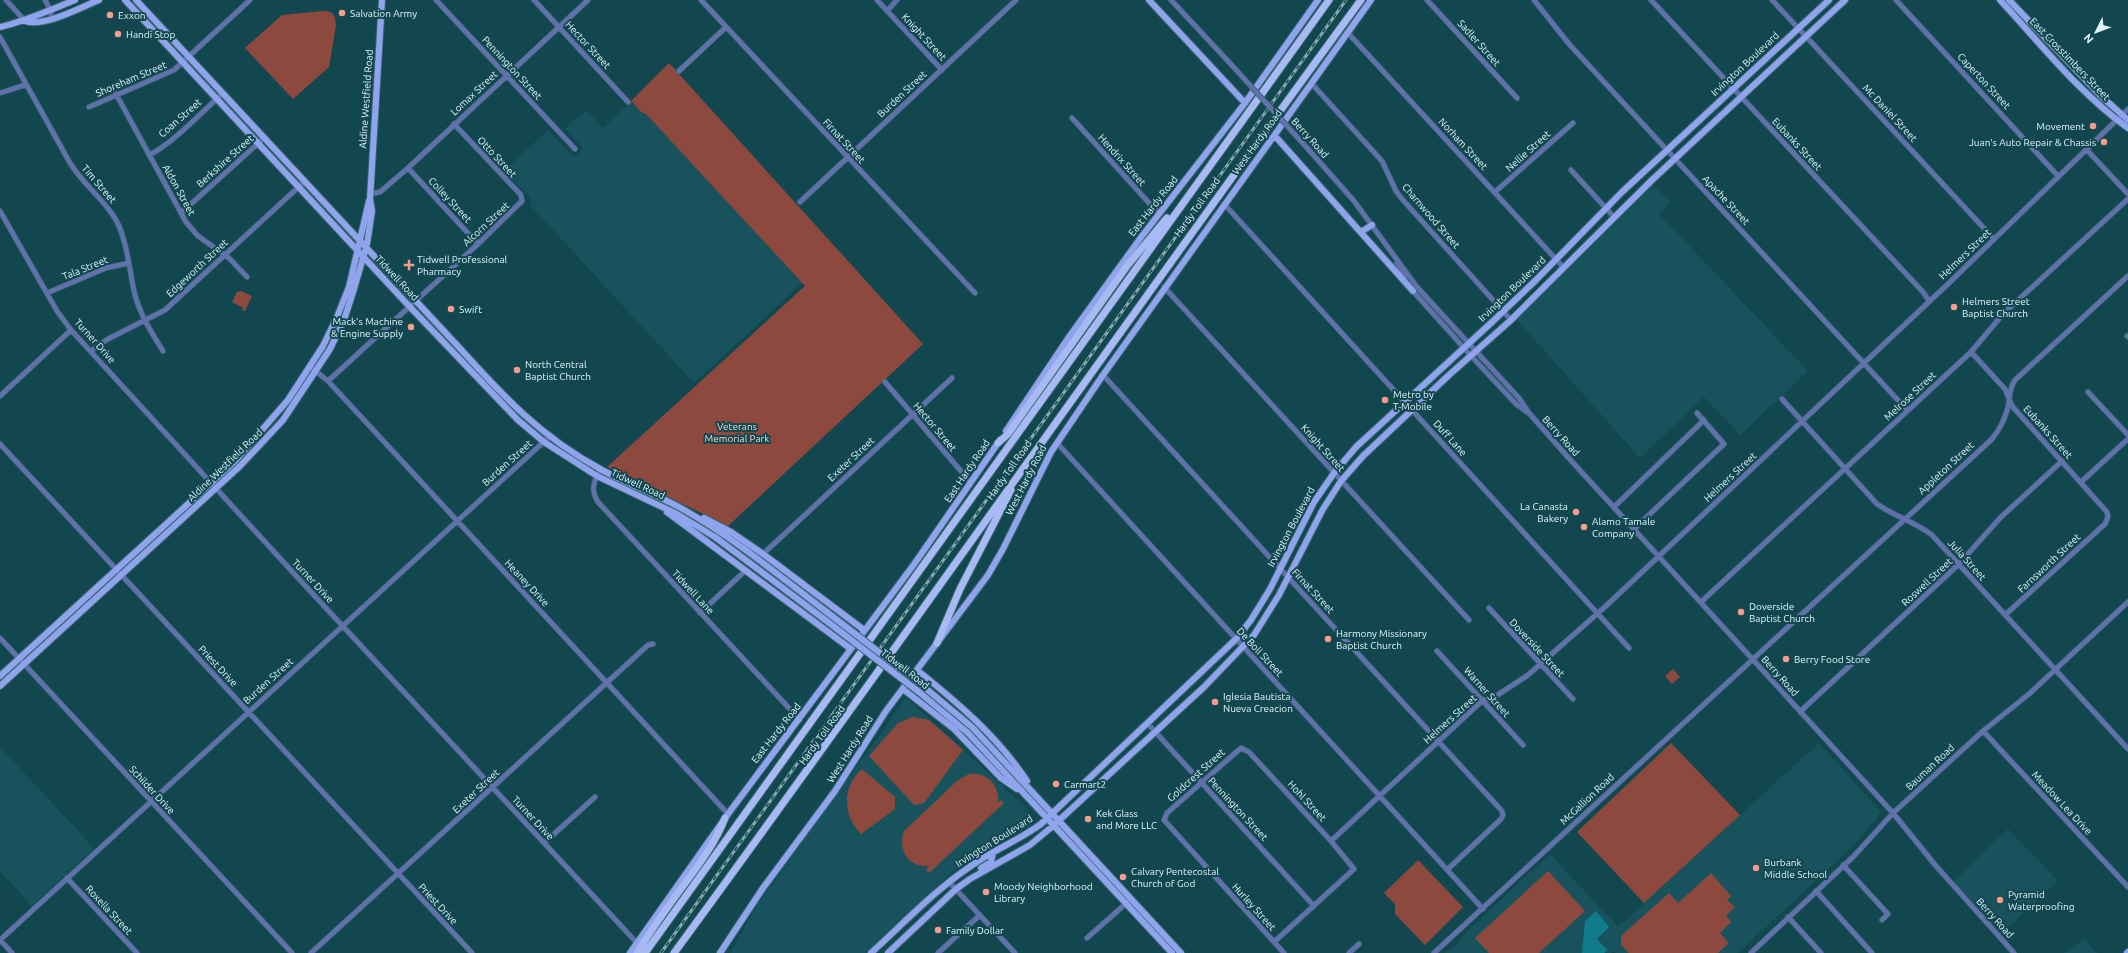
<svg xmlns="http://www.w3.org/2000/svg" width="2128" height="953" font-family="Ubuntu,sans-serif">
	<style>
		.built { fill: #18535d }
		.green { fill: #8d493e }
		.water { fill: #107c8b }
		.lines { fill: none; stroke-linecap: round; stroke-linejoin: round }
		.minor-casing { stroke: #38676f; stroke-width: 6 }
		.major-casing { stroke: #38676f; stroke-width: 8 }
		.highway-casing { stroke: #38676f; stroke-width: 9 }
		.minor { stroke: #6071ac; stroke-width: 4.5 }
		.major { stroke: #8fa4ec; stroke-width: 6 }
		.highway { stroke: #a8baf3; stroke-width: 7 }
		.rail-casing { stroke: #85aab0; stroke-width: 3 }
		.rail { stroke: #134750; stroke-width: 1.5; stroke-dasharray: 4.5; stroke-linecap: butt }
		.minor-bridge-casing { stroke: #38676f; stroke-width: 6; stroke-linecap: butt }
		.major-bridge-casing { stroke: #38676f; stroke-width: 8; stroke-linecap: butt }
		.minor-bridge { stroke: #6071ac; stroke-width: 4.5 }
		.major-bridge { stroke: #8fa4ec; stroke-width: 6 }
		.poi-dot { fill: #f59d8d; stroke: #134750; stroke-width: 1.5 }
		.labels { text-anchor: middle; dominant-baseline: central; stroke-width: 4; stroke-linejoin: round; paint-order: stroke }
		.poi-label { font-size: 10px; fill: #def7fc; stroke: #134750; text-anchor: start }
		.street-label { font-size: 10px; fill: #def7fc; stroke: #134750 }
		.park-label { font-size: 10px; fill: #f4d5cf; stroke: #134750 }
	</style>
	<rect width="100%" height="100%" fill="#134750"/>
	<path class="built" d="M631 102 642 113H645L802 283 694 383 532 207 530 198 504 171 548 130 574 157 583 148 565 129 586 110 603 128Z
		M1653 185 1671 202 1659 214 1808 371 1740 435 1704 397 1640 458 1517 320Z
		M906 698 958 744 1000 784H1003L1004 788 1028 810 1031 825 972 858 954 870 865 953H730L758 904Z
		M1819 743 1880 811V814L1853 846 1738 953H1616L1613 951 1611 953H1444L1448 950 1449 951 1463 938 1461 937 1463 935 1550 854 1618 927Z
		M0 747 94 848 32 906 0 871Z
		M2008 829 2058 881 2001 934 1954 881Z
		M2084 939 2097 953H2064Z"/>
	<path class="green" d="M323 11 331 12 335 17 336 26 329 67 293 99 245 48 282 15Z
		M669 63 923 344 728 526 607 467 805 286 645 113H642L631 101Z
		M241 291 252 296 245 311 242 310 243 308 232 302 237 292Z
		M1673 669 1680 677 1672 684 1665 676Z
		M913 717 929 720 963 750 924 803 914 805 869 756 898 723Z
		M1671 743 1740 815 1644 903 1577 832Z
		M862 769 895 797V809L861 834C842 815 842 787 862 769Z
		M969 774C987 772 1000 785 998 803L1001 800 1004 803 929 873 926 870 929 866C909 868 897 850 904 831L958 780Z
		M1418 860 1463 907 1425 945 1395 914V904L1384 893Z
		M1548 871 1585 911 1539 953H1489L1475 938Z
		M1711 873 1731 896 1727 900 1735 907 1726 916 1731 922 1720 933 1729 943 1718 953H1629L1621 945V936L1669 893 1678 903Z"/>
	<path class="water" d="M1596 911 1609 927 1597 939 1607 950 1604 953H1582L1585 921Z"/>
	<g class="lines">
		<g class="minor-casing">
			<path id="minor" d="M6 0 25 21
				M45 0 50 9 52 19
				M436 0 575 149
				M534 0 628 102
				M701 0 975 293
				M877 0 942 70
				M1171 0 1228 61
				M1427 0 1517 98
				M1534 0 1569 44 1907 410
				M1651 0 1923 292 1929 301
				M1772 0 1994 239
				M1896 0 2058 176
				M887 11 897 0
				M1348 33 1564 268
				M0 37 70 163C84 186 108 202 119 226 128 247 129 268 134 291 139 313 151 332 163 351
				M679 71 726 27
				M1312 84 1382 161 1396 191 1402 199 1511 320
				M0 93 25 85
				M116 94 186 222 198 236 229 258 247 277
				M89 107 174 70 250 0
				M1072 118 1159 214
				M2086 149 2128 194
				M1309 150 1354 201 1417 287 1519 398 1529 413 1566 455 1893 813 1936 866 2014 953
				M149 155C170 146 204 110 222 94
				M408 168 478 244
				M1571 170 1614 217
				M1495 192 1573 123
				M370 194 380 192 408 168 588 0
				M800 202 1016 0
				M1225 205 1629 648
				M0 211 57 311 71 330 299 579 637 943
				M181 213 263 139
				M1397 263 1405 279
				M1164 287 1469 620
				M1411 289 1473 358 1516 404 1527 412
				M47 293 106 268 129 263
				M2127 336 2128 337
				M91 351 108 339 165 310 304 182
				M1971 352 2005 389 2012 406 2107 512 2108 517 2105 524 2005 615
				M313 369 328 381 728 814
				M1103 375 1502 811 1503 815 1501 819 1447 870
				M328 381 478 244 522 201 521 195 454 124
				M885 382 971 483
				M2088 392 2128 435
				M0 396 71 330
				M1782 399 1877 504C1894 516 1915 522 1932 535L2128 749
				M1057 443 1483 909
				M0 444 472 953
				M600 470C594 481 590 490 598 502L800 720
				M2081 482 2128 439
				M1614 507 1704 420
				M1634 529 1724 444 1697 413
				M763 554 952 378
				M1701 602 1971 352 2003 314 2128 199
				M1489 608 1573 699
				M700 613 746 570
				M0 638 292 953
				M1437 651 1523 745
				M1801 713 1803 709 1959 564 2000 518 2062 461
				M1148 724 1314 906
				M1983 731 2128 887
				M1331 841 1483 700 1493 698 1528 675 1607 605 1950 282 2128 109
				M544 843 595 797
				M1843 865 1888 914 1882 920
				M67 878 137 953
				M949 882 1015 953
				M1816 891 1872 953
				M1788 917 1821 953
				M1087 938 1131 899
				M0 940 549 437
				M0 940 12 953
				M1274 942 1354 869 1331 841 1249 752 1241 748 1167 813 1164 820 1284 953
				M311 953 648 645 653 644
				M938 953 980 915
				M1349 953 1359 944
				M1434 953C1620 781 1806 610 1992 439 2000 429 2005 419 2008 407 2010 397 2009 389 2015 380L2128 276
				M1751 953 1854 856 1893 813 1983 731 2029 694 2128 602"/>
		</g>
		<g class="major-casing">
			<path id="major" d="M125 0 409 306 518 420 544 442 597 476 677 514 715 537 824 619
				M136 0 455 343C502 395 539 436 602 470 629 485 659 495 686 511 737 540 782 578 828 613
				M1149 0 1245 103
				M2000 0C2041 44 2079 93 2128 128
				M2009 0 2101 96 2128 120
				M25 21C46 27 79 8 99 0
				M0 27C26 21 50 10 75 0
				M1275 136 1413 291
				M1361 232 1372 225
				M1006 431 1069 337 1142 236 1245 103 1318 0
				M667 512 851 649
				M704 518 731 532 763 554 864 630
				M917 670C958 703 997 736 1027 781
				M0 676 235 461 288 400 323 346 337 317 349 287 369 201
				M0 686 240 466 283 420 330 349 344 320 354 289 367 244 372 211 370 199 382 0
				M923 686 973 728 1181 953
				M903 689 954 729 1001 778 1017 789
				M919 692 968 733 1172 953
				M981 868 991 862 993 853
				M630 953 728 814 915 563 1000 440
				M720 953 763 888 835 791 886 711 988 575 1003 549 1051 452 1103 375 1371 0
				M871 953C903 924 933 892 968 868 991 851 1018 841 1041 824L1236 639 1251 620 1270 589 1314 502 1334 473 1356 447 1491 323 1536 280 1622 192 1829 0
				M888 953 956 889 970 879 1030 845 1054 825 1204 687 1254 635 1279 595 1323 509 1341 481 1363 456 1449 375 1511 320 1651 181 1845 0
				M2127 953 2128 952"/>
		</g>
		<g class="highway-casing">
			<path id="highway" d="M998 443 1008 434 1127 266 1167 218
				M937 643 960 589 1011 490
				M637 953C649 934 662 915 675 897 693 872 714 847 725 818
				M645 953 1329 0
				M674 953C906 637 1129 316 1361 0"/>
		</g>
		<use href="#minor" class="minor"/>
		<use href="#major" class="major"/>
		<use href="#highway" class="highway"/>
		<g class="rail-casing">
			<path id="rail" d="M661 953 1346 0"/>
		</g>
		<use href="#rail" class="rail"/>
		<g class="minor-bridge-casing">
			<path id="minor-bridge" d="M1228 61 1309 150"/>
		</g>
		<g class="major-bridge-casing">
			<path id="major-bridge" d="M828 613 923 686
				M824 619 919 692"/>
		</g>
		<use href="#minor-bridge" class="minor-bridge"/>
		<use href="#major-bridge" class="major-bridge"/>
	</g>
	<g class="poi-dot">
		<circle cx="342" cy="13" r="4"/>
		<circle cx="110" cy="15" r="4"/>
		<circle cx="118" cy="34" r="4"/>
		<circle cx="2093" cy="126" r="4"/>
		<circle cx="2104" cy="142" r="4"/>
		<path d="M407 259h4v4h4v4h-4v4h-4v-4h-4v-4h4z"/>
		<circle cx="1954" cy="307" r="4"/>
		<circle cx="451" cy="309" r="4"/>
		<circle cx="411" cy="327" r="4"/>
		<circle cx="517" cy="370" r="4"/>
		<circle cx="1385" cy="400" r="4"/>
		<circle cx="1576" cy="512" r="4"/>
		<circle cx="1584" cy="527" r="4"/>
		<circle cx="1741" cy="612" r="4"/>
		<circle cx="1328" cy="639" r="4"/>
		<circle cx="1786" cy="659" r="4"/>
		<circle cx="1215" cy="702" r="4"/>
		<circle cx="1056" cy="784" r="4"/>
		<circle cx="1088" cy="819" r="4"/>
		<circle cx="1756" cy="868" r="4"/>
		<circle cx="1123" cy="877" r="4"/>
		<circle cx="986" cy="892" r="4"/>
		<circle cx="2000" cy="900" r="4"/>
		<circle cx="938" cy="930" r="4"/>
	</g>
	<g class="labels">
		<g class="poi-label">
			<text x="350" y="13">Salvation Army</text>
			<text x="118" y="15">Exxon</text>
			<text x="126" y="34">Handi Stop</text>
			<text x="2085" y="126" text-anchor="end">Movement</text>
			<text x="2096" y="142" text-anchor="end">Juan's Auto Repair &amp; Chassis</text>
			<text x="417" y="259">Tidwell Professional<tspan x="417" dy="12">Pharmacy</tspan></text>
			<text x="1962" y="301">Helmers Street<tspan x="1962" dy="12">Baptist Church</tspan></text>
			<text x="459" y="309">Swift</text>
			<text x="403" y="321" text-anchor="end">Mack's Machine<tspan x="403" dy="12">&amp; Engine Supply</tspan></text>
			<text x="525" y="364">North Central<tspan x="525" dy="12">Baptist Church</tspan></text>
			<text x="1393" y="394">Metro by<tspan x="1393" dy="12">T-Mobile</tspan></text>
			<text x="1568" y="506" text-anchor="end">La Canasta<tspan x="1568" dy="12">Bakery</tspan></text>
			<text x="1592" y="521">Alamo Tamale<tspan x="1592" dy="12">Company</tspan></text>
			<text x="1749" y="606">Doverside<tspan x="1749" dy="12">Baptist Church</tspan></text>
			<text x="1336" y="633">Harmony Missionary<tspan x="1336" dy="12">Baptist Church</tspan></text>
			<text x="1794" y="659">Berry Food Store</text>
			<text x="1223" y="696">Iglesia Bautista<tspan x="1223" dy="12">Nueva Creacion</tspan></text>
			<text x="1064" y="784">Carmart2</text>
			<text x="1096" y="813">Kek Glass<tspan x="1096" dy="12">and More LLC</tspan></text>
			<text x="1764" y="862">Burbank<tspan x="1764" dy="12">Middle School</tspan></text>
			<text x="1131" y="871">Calvary Pentecostal<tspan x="1131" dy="12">Church of God</tspan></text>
			<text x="994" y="886">Moody Neighborhood<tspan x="994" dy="12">Library</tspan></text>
			<text x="2008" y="894">Pyramid<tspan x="2008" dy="12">Waterproofing</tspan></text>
			<text x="946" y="930">Family Dollar</text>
		</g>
		<g class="street-label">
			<text transform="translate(924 37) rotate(47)">Knight Street</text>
			<text transform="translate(1479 43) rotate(48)">Sadler Street</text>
			<text transform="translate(588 45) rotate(47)">Hector Street</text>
			<text transform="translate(2070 59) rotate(46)">East Crosstimbers Street</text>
			<text transform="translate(1745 64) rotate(-43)">Irvington Boulevard</text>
			<text transform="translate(512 68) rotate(47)">Pennington Street</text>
			<text transform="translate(131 79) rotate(-23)">Shoreham Street</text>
			<text transform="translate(1984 81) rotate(47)">Caperton Street</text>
			<text transform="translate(474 93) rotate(-43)">Lomax Street</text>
			<text transform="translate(902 94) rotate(-43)">Burden Street</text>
			<text transform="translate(366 99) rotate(-86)">Aldine Westfield Road</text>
			<text transform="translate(1890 113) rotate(47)">Mc Daniel Street</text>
			<text transform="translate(180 118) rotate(-41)">Coan Street</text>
			<text transform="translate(1310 138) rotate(48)">Berry Road</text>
			<text transform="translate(844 141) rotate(47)">Firnat Street</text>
			<text transform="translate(1257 142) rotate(-54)">West Hardy Road</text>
			<text transform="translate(1463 144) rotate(47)">Norham Street</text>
			<text transform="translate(1797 144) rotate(47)">Eubanks Street</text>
			<text transform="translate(1528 151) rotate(-42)">Nellie Street</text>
			<text transform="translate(497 157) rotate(47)">Otto Street</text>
			<text transform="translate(1122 160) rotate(48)">Hendrix Street</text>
			<text transform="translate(225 161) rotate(-42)">Berkshire Street</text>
			<text transform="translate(99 184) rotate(49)">Tim Street</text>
			<text transform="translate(179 190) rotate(61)">Aldon Street</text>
			<text transform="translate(450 200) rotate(47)">Colley Street</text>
			<text transform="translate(1726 200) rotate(47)">Apache Street</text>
			<text transform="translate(1153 206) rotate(-52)">East Hardy Road</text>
			<text transform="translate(1197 207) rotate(-54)">Hardy Toll Road</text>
			<text transform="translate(1431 216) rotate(49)">Charnwood Street</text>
			<text transform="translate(486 224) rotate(-43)">Alcorn Street</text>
			<text transform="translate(1965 254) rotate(-44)">Helmers Street</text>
			<text transform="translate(85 268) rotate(-22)">Tala Street</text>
			<text transform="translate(197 268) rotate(-43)">Edgeworth Street</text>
			<text transform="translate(397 278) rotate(47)">Tidwell Road</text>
			<text transform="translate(1512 289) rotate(-44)">Irvington Boulevard</text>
			<text transform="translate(95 341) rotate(48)">Turner Drive</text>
			<text transform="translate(1910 396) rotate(-43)">Melrose Street</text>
			<text transform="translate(935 427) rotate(50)">Hector Street</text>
			<text transform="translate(2048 432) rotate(48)">Eubanks Street</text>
			<text transform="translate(1561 436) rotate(48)">Berry Road</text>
			<text transform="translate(1450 438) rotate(48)">Duff Lane</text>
			<text transform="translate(1323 448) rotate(48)">Knight Street</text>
			<text transform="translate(851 459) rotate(-43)">Exeter Street</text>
			<text transform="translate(507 463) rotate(-42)">Burden Street</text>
			<text transform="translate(225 465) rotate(-44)">Aldine Westfield Road</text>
			<text transform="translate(1946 468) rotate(-43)">Appleton Street</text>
			<text transform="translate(1009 470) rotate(-55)">Hardy Toll Road</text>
			<text transform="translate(967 471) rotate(-56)">East Hardy Road</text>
			<text transform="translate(1730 477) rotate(-43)">Helmers Street</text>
			<text transform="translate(1026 480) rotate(-63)">West Hardy Road</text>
			<text transform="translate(638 484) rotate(25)">Tidwell Road</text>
			<text transform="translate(1291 527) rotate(-62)">Irvington Boulevard</text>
			<text transform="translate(1967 560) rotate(48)">Julia Street</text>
			<text transform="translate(2049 563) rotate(-43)">Farnsworth Street</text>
			<text transform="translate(313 581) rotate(47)">Turner Drive</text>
			<text transform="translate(1927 582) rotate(-43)">Roswell Street</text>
			<text transform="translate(527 583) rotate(47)">Heaney Drive</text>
			<text transform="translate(1313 591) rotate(47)">Firnat Street</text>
			<text transform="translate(693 592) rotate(47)">Tidwell Lane</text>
			<text transform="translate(1537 648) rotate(47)">Doverside Street</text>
			<text transform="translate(1260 652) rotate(47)">De Boll Street</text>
			<text transform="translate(218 666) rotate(47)">Priest Drive</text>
			<text transform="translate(905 669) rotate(38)">Tidwell Road</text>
			<text transform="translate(1780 676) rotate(48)">Berry Road</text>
			<text transform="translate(268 681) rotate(-42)">Burden Street</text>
			<text transform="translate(1487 692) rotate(48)">Warner Street</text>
			<text transform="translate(1450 719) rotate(-42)">Helmers Street</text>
			<text transform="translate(776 733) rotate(-52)">East Hardy Road</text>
			<text transform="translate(822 735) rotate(-54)">Hardy Toll Road</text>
			<text transform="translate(850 749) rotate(-58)">West Hardy Road</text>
			<text transform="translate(1930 767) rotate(-43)">Bauman Road</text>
			<text transform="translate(1196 775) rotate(-42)">Goldcrest Street</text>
			<text transform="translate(152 790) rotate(47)">Schilder Drive</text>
			<text transform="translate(476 791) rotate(-43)">Exeter Street</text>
			<text transform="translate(1587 799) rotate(-43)">McGallion Road</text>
			<text transform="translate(1307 801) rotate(47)">Hohl Street</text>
			<text transform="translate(2062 803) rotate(47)">Meadow Lea Drive</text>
			<text transform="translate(1238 809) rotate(47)">Pennington Street</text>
			<text transform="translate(533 818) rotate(47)">Turner Drive</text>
			<text transform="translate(994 841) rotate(-32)">Irvington Boulevard</text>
			<text transform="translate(438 904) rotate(47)">Priest Drive</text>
			<text transform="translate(1254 907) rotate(48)">Hurley Street</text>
			<text transform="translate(109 910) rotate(47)">Roxella Street</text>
			<text transform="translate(1995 918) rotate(48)">Berry Road</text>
		</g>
		<g class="park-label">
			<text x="737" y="426">Veterans<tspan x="737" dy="12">Memorial Park</tspan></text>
		</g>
	</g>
	<g transform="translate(2096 32) rotate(228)" stroke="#134750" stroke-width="3" paint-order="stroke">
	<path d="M0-3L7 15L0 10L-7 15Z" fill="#def7fc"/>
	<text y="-6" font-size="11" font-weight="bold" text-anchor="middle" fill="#def7fc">N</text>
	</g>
</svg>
